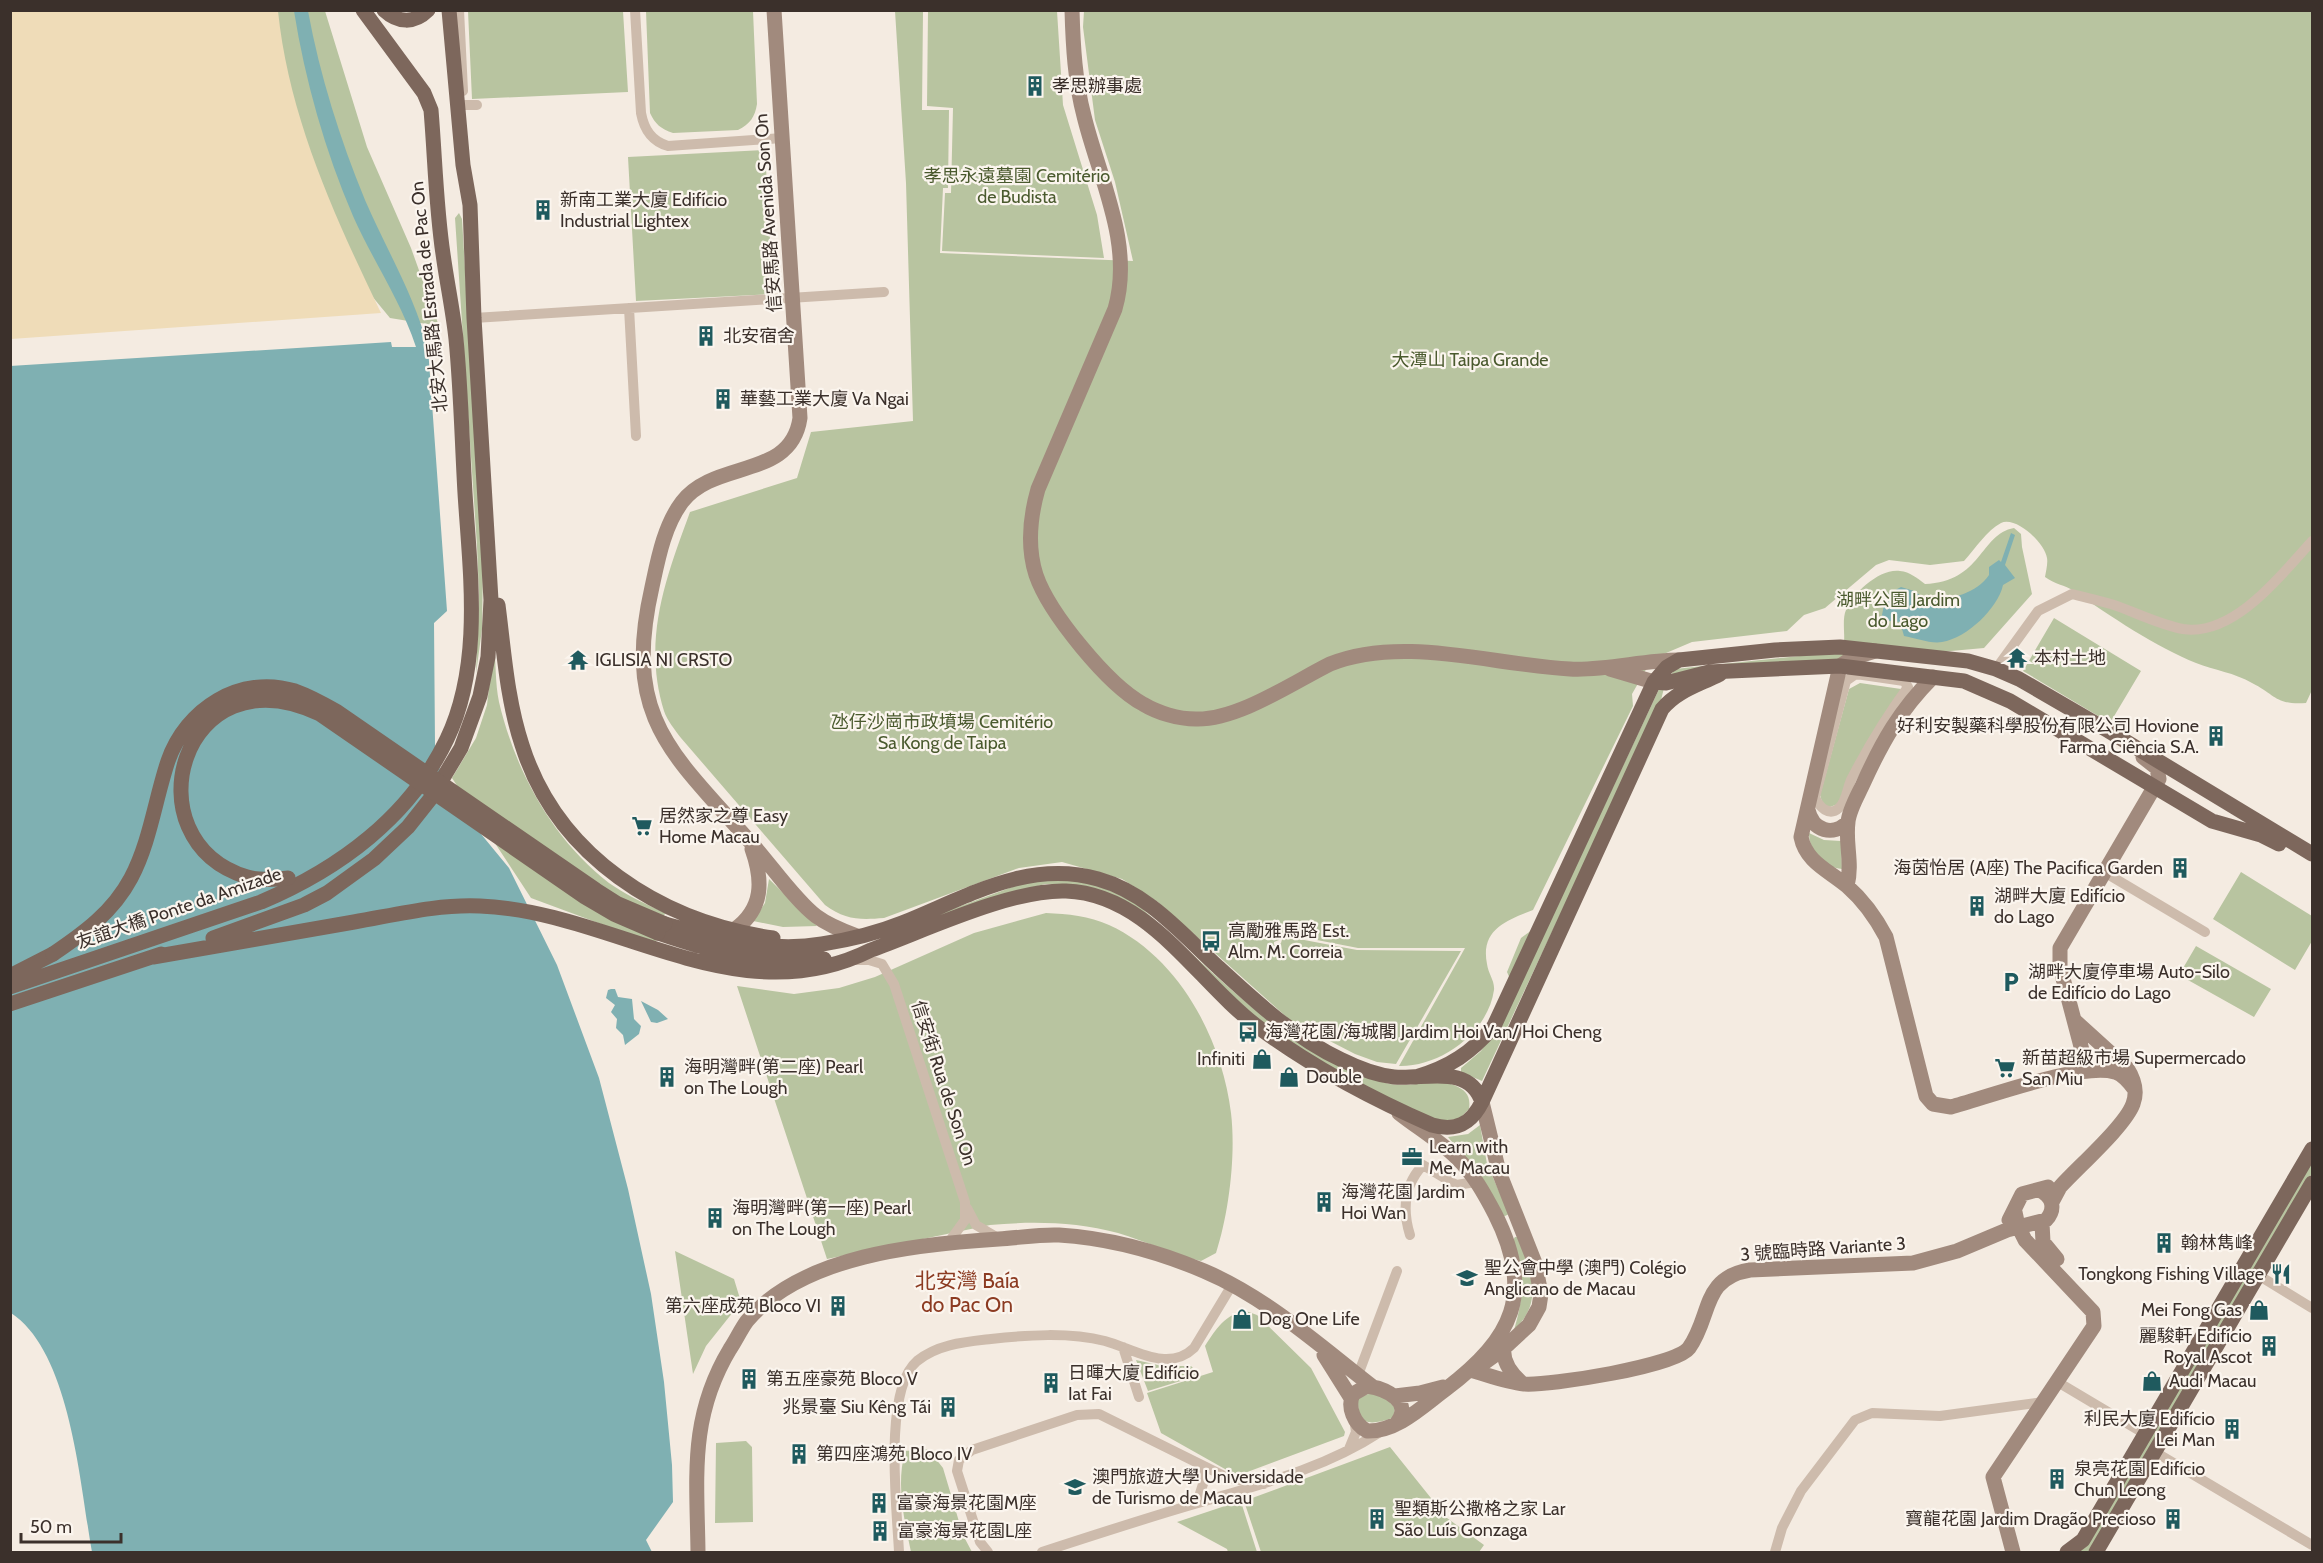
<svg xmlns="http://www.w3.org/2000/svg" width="2323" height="1563" font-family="Cabin,'Noto Sans SC',sans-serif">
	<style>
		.green { fill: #b8c4a0 }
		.sand { fill: #efdcb8 }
		.water { fill: #7fb0b2 }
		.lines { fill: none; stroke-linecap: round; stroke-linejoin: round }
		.street { stroke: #cdbbac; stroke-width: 10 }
		.secondary { stroke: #a18a7d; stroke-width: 15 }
		.primary { stroke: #7d675c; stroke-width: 15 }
		.primary-bridge { stroke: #7d675c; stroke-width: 15 }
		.labels { text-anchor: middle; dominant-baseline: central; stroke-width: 4.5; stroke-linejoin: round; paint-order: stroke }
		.poi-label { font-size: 18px; fill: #3b302b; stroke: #fbf5ee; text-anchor: start }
		.park-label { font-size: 18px; fill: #4a5a2e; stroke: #fbf5ee }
		.street-label { font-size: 18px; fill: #3b302b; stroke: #fbf5ee }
		.quarter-label { font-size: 21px; fill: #8c3b22; stroke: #fbf5ee }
	</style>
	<rect width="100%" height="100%" fill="#f4ebe1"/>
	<path class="green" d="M255 11H325L367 147 411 248 439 326 390 318 292 199Z
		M468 11H623L628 92 472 99Z
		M646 11H753L757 104C755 117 750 124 738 130L673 133C661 129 655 124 650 113Z
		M895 11H923L922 110H949L948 188H943L940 253 1133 261 1115 182 1095 120 1083 27 1084 11H2312V690L2306 703C2275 705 2276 695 2252 683 2235 673 2214 670 2196 663 2158 648 2108 615 2074 591 2065 585 2054 584 2045 577 2046 571 2048 563 2047 558 2045 543 2016 516 2001 523 1987 530 1975 549 1964 561L1930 565 1889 560 1876 565 1825 608 1804 615 1787 631 1692 642 1652 659 1632 694 1633 706 1533 910C1508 920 1480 929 1487 964 1488 973 1495 981 1494 990 1488 1033 1440 1067 1399 1066L1465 948H1358L1281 933 1279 940 1274 942V945L1281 943 1283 936 1357 950 1461 951 1396 1064 1377 1062 1355 1054 1291 1021 1158 902 1122 879 1062 862 1019 868 884 918C860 920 845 920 825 905L681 738C675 730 667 720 664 711 642 639 666 578 690 512L797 478 811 432 913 421 906 183Z
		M928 11H1057L1063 105 1097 215 1104 258 942 251 945 193H951L953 108 927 106Z
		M765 150 773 294 636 301 628 157Z
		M459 213 462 219 483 564 482 629 476 674 479 595 477 546 455 218Z
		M2014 528 2021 534 2022 547 2032 594 1984 648 1940 652 1844 643C1845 634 1842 619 1846 610 1853 593 1880 568 1900 571 1910 572 1917 578 1925 584 1982 582 1980 534 2014 528Z
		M2054 618 2141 671 2110 723 2023 671Z
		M494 643C496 662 495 683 499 702 515 770 552 839 609 883 626 895 646 904 665 913L655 944 531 898 452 778 476 738 487 705Z
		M1848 651 1841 660 1670 676 1675 669Z
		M1860 683 1901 689 1838 804 1830 807 1823 805 1820 795 1849 689Z
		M1661 685 1664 688 1661 700 1482 1081 1461 1072V1068L1481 1051 1504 1018Z
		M1809 833 1824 840 1841 841 1842 869C1824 867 1809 852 1809 833Z
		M2241 872 2312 916V941L2295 970 2213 919Z
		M1046 878C1079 878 1109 887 1138 905 1214 971 1286 1054 1386 1083 1408 1089 1432 1078 1454 1085 1466 1090 1471 1096 1469 1109L1459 1119 1438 1121 1334 1072 1263 1024 1166 934 1066 884H1045L1016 892 901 928 1015 886Z
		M769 879 817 926 783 927 753 921 765 903Z
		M1046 913C1068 914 1089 916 1109 925 1179 957 1222 1039 1231 1113 1236 1155 1229 1213 1216 1253L1201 1261C1175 1255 1145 1241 1118 1233 1076 1222 1033 1221 990 1225L827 1259 737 986 794 994 839 988 875 977 974 933Z
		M1532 930 1511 981 1507 972 1521 938Z
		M2196 946 2271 989 2254 1017 2179 975Z
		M1480 1125 1487 1164 1509 1214 1503 1217 1475 1170 1448 1137 1468 1134Z
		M2312 1158V1173L2088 1552H2080Z
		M1515 1237H1519C1530 1272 1545 1301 1514 1330 1525 1293 1523 1276 1513 1240Z
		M675 1251 734 1279 741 1302 706 1346 693 1374Z
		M1246 1311 1257 1315 1311 1368 1345 1432 1344 1436 1242 1474 1232 1473 1161 1433 1147 1393 1213 1372 1205 1346C1216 1329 1225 1314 1246 1311Z
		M1136 1360 1162 1366H1191L1200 1375 1148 1391Z
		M1371 1393 1386 1398 1395 1408 1393 1418C1370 1425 1357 1427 1358 1398Z
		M746 1441 752 1447 753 1522 715 1523 716 1443Z
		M1390 1447 1447 1518 1484 1545 1479 1552H1261L1244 1501Z
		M928 1449 943 1468 963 1535 972 1552H911C904 1518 896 1486 905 1451Z
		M1234 1503 1242 1505 1257 1552H1228L1227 1549 1177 1522Z"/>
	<path class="sand" d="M11 10 278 11C289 118 335 217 381 313L11 339Z"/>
	<path class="water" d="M294 11H308C320 76 340 139 365 200 386 249 415 296 428 348L447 611 434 623 435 745 440 770 481 834 509 868 557 965 599 1078 628 1189 651 1294 664 1382 672 1465 673 1502 646 1540 652 1552H92C80 1486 71 1352 11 1313L10 366 391 342 392 347H416C401 301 373 261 353 216 325 151 305 80 294 11Z
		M2011 533 2015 535 2005 565 2015 578 2003 585C1998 608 1967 638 1942 642 1931 644 1915 638 1904 636L1900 622 1881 620 1886 595 1901 587 1914 591 1930 602C1951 599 1977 593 1989 575V567L1999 560 2001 562Z
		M611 989H615L618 997 632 999 634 1019 641 1026 639 1034 625 1045 623 1035 616 1028 617 1019 611 1012 615 1005 606 998 608 990Z
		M641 1001 658 1010 668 1019 657 1023 651 1022Z"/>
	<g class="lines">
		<path class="street" d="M459 10 463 91
			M635 10 641 113C644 129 651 141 668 146L782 138
			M464 105H477
			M629 308 636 436
			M474 318 884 292
			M1996 669 2038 611 2072 594C2087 598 2103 601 2117 606 2139 614 2161 625 2183 629 2234 637 2282 574 2312 541
			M1856 674 1904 681 1908 687C1887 716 1868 747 1852 778 1847 787 1847 801 1839 808 1829 817 1819 807 1815 797L1846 681Z
			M2104 872 2205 932
			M852 960H869L882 964 894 984 965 1202V1220L949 1242
			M967 1208 976 1225 998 1238
			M1410 1235C1402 1209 1404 1185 1423 1165L1456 1185 1476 1182
			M2258 1275 2312 1308
			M1123 1347 1139 1397
			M1358 1375 1397 1271
			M2061 1384 2145 1434
			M1349 1449 1356 1432 1354 1418
			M2155 1452 2312 1545
			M1197 1503 1203 1484 1200 1465
			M899 1552C897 1509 883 1390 917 1361 938 1344 965 1342 991 1339 1027 1335 1069 1332 1105 1341 1134 1349 1168 1373 1194 1348L1232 1285
			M988 1552 980 1542 957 1471 959 1460 972 1450 1077 1415 1099 1414 1228 1478 1264 1484
			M1042 1552C1094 1535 1146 1518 1198 1503 1262 1484 1325 1468 1380 1432
			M1775 1552 1782 1528 1801 1491 1855 1420 1872 1413 1940 1416 2043 1402"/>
		<path class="secondary" d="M774 10 800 418C791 480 715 459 682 502 664 526 658 559 652 587 622 719 672 753 753 845 771 865 795 900 816 916 828 925 843 931 857 936
			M1072 10C1073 46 1075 82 1084 116 1099 178 1134 244 1115 309L1038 489C1030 517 1027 547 1036 575 1049 613 1108 685 1143 704 1158 713 1178 719 1196 719 1238 720 1292 683 1330 664 1403 635 1493 665 1570 669 1606 671 1643 660 1679 660
			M1875 651 1852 658 1840 666 1801 837C1806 862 1828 870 1847 886 1863 900 1876 918 1886 937L1926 1096 1933 1104 1951 1107C1988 1097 2082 1062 2115 1072 2124 1075 2130 1083 2135 1090
			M1610 669 1654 682
			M1808 810C1813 831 1833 837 1848 822
			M1847 886C1853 863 1845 844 1848 822 1849 810 1858 795 1863 784 1882 742 1900 710 1933 677
			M734 930C764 909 763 880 752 849
			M2072 1073 2081 1068 2083 1054 2060 967V948L2159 779 2157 768 2143 757
			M1482 1102 1499 1172 1535 1263 1541 1294 1539 1307 1529 1325 1502 1350 1484 1363
			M2052 1202 2060 1187C2078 1167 2125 1126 2133 1104 2138 1091 2134 1079 2127 1068L2074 1020
			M2009 1220 2022 1194 2048 1187
			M2042 1223 2043 1242 2057 1259
			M1505 1342C1500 1358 1510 1373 1523 1384
			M1324 1355 1351 1398
			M1470 1370C1488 1375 1506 1382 1524 1384 1549 1386 1676 1366 1689 1348 1712 1316 1701 1278 1750 1270L1913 1263 1957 1251 2007 1230 2046 1220C2056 1209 2053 1196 2039 1190
			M1395 1396 1420 1393 1443 1387
			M1396 1424C1414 1402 1387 1389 1367 1386L1353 1394C1347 1407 1354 1424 1367 1431 1397 1432 1423 1406 1446 1389 1513 1338 1535 1293 1495 1214 1485 1195 1473 1173 1457 1158 1440 1141 1418 1128 1399 1113
			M698 1552C697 1476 689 1417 730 1349 736 1340 741 1329 747 1321 802 1255 919 1244 999 1239 1018 1238 1040 1234 1059 1235 1108 1238 1159 1252 1204 1271 1266 1297 1320 1346 1373 1387
			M2013 1552 1993 1477 2094 1326 2093 1312 2025 1240 2018 1226 2015 1212"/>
		<path class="primary" d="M384 10C398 23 414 24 428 10
			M498 605C504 651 507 700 522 745 557 856 661 922 773 938
			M1654 682 1666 683 1709 672 1840 666 1964 681 2010 701 2212 821 2261 835 2279 844
			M665 924C716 938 768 953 822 944 848 940 877 933 902 923 965 898 1027 859 1098 879 1148 893 1181 933 1218 967 1256 1002 1295 1038 1342 1060 1358 1068 1376 1075 1394 1077 1425 1080 1469 1063 1482 1102
			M658 933C719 954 759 964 824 959
			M213 938 304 905 327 893 374 859 408 827 431 798 461 748 480 696 488 657 491 600 474 318 470 205 463 165 449 10
			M153 957C220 945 287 934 354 922 395 915 438 904 480 906 614 911 737 1017 871 950 924 931 1011 889 1066 891 1150 894 1197 982 1258 1027 1312 1067 1370 1098 1432 1125 1456 1132 1471 1124 1482 1102L1662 709C1678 690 1699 685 1720 674
			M10 976 53 954
			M10 987 261 902C339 869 410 817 447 739 483 663 470 573 465 493 462 442 461 390 456 339 453 311 447 283 443 254 436 207 435 158 431 110L424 93 363 10
			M10 1004 161 954
			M1416 1077C1450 1067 1471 1053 1494 1026L1654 682 1667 667 1679 660 1775 650 1840 647 1968 661 1996 669 2019 679 2107 730 2312 854
			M2067 1552 2083 1540 2312 1149
			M2096 1552 2312 1183"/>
		<path class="primary-bridge" d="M288 878C275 879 260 881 247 877 127 840 182 648 320 714L585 897 614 914 658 933
			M53 954C84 933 113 912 131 878 150 842 155 800 168 761 186 709 240 674 295 691 309 696 322 703 336 711L596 890 618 904 665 924"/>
	</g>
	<defs>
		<g id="building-bare" transform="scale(1.62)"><path d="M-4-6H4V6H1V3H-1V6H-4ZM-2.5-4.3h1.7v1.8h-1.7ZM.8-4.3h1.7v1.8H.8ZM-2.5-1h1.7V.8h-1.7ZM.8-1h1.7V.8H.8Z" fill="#1f5a5e" stroke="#fbf5ee" stroke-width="2.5" paint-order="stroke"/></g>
		<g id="temple-bare" transform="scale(1.62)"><path d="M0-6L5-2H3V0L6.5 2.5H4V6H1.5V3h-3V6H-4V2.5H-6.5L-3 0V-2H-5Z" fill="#1f5a5e" stroke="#fbf5ee" stroke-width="2.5" paint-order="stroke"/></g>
		<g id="supermarket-bare" transform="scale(1.62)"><path d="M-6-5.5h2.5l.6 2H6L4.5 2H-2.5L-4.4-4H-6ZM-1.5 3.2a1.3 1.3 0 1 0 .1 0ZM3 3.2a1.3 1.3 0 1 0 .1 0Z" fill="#1f5a5e" stroke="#fbf5ee" stroke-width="2.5" paint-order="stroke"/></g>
		<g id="bus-bare" transform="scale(1.62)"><path d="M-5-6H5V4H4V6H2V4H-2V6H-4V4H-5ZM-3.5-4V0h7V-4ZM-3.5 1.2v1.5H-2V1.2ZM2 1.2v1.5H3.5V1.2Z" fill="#1f5a5e" stroke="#fbf5ee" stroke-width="2.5" paint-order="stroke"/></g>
		<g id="parking-bare" transform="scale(1.62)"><path d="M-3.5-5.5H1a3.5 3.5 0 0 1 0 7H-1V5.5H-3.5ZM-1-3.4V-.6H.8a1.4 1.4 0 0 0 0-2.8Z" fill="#1f5a5e" stroke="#fbf5ee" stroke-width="2.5" paint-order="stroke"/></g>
		<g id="shop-bare" transform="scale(1.62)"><path d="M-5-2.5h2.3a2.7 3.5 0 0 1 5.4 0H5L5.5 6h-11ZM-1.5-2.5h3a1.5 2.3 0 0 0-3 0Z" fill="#1f5a5e" stroke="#fbf5ee" stroke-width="2.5" paint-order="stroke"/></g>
		<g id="office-bare" transform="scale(1.62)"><path d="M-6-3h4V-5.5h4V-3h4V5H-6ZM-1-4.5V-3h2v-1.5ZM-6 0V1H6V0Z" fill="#1f5a5e" stroke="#fbf5ee" stroke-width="2.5" paint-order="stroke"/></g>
		<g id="restaurant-bare" transform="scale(1.62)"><path d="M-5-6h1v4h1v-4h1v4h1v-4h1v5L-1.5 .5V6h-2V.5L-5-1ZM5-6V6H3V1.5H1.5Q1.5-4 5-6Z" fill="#1f5a5e" stroke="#fbf5ee" stroke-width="2.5" paint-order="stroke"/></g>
		<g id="school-bare" transform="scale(1.62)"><path d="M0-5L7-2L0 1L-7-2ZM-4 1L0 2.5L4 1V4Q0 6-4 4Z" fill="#1f5a5e" stroke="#fbf5ee" stroke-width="2.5" paint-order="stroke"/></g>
		<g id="university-bare" transform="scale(1.62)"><path d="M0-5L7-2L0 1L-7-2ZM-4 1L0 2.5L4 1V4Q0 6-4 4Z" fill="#1f5a5e" stroke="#fbf5ee" stroke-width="2.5" paint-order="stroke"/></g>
	</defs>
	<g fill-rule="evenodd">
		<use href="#building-bare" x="1035" y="86"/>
		<use href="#building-bare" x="543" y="210"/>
		<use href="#building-bare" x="706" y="336"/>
		<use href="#building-bare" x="723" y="399"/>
		<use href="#temple-bare" x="2017" y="658"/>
		<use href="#temple-bare" x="578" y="660"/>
		<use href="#building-bare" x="2216" y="736"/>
		<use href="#supermarket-bare" x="642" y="826"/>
		<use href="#building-bare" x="2180" y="868"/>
		<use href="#building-bare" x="1977" y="906"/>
		<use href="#bus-bare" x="1211" y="941"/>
		<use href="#parking-bare" x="2011" y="982"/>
		<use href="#bus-bare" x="1248" y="1032"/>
		<use href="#shop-bare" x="1262" y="1059"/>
		<use href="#supermarket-bare" x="2005" y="1068"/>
		<use href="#building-bare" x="667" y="1077"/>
		<use href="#shop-bare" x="1289" y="1077"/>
		<use href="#office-bare" x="1412" y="1157"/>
		<use href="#building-bare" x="1324" y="1202"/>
		<use href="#building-bare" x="715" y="1218"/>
		<use href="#building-bare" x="2164" y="1243"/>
		<use href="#restaurant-bare" x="2281" y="1274"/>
		<use href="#school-bare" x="1467" y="1278"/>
		<use href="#building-bare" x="838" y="1306"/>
		<use href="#shop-bare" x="2259" y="1310"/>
		<use href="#shop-bare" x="1242" y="1319"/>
		<use href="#building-bare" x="2269" y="1346"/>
		<use href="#building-bare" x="749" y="1379"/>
		<use href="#shop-bare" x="2152" y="1381"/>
		<use href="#building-bare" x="1051" y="1383"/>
		<use href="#building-bare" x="948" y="1407"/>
		<use href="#building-bare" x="2232" y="1429"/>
		<use href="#building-bare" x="799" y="1454"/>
		<use href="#building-bare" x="2057" y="1479"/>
		<use href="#university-bare" x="1075" y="1487"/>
		<use href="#building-bare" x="879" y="1503"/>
		<use href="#building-bare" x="1377" y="1519"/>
		<use href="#building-bare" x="2173" y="1519"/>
		<use href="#building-bare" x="880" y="1531"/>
	</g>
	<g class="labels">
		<g class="poi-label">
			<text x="1052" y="86">孝思辦事處</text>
			<text x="560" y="200">新南工業大廈 Edifício<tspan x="560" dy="21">Industrial Lightex</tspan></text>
			<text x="723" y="336">北安宿舍</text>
			<text x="740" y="399">華藝工業大廈 Va Ngai</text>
			<text x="2034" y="658">本村土地</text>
			<text x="595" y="660">IGLISIA NI CRSTO</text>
			<text x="2199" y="726" text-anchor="end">好利安製藥科學股份有限公司 Hovione<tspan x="2199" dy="21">Farma Ciência S.A.</tspan></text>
			<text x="659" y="816">居然家之尊 Easy<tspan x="659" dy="21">Home Macau</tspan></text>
			<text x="2163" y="868" text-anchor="end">海茵怡居 (A座) The Pacifica Garden</text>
			<text x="1994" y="896">湖畔大廈 Edifício<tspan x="1994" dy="21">do Lago</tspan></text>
			<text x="1228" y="931">高勵雅馬路 Est.<tspan x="1228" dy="21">Alm. M. Correia</tspan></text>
			<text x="2028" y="972">湖畔大廈停車場 Auto-Silo<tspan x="2028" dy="21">de Edifício do Lago</tspan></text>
			<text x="1265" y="1032">海灣花園/海城閣 Jardim Hoi Van/ Hoi Cheng</text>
			<text x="2022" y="1058">新苗超級市場 Supermercado<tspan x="2022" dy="21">San Miu</tspan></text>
			<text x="1245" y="1059" text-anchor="end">Infiniti</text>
			<text x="684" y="1067">海明灣畔(第二座) Pearl<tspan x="684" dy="21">on The Lough</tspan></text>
			<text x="1306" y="1077">Double</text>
			<text x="1429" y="1147">Learn with<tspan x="1429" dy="21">Me, Macau</tspan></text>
			<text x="1341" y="1192">海灣花園 Jardim<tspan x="1341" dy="21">Hoi Wan</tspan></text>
			<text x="732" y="1208">海明灣畔(第一座) Pearl<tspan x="732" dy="21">on The Lough</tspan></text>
			<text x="2181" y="1243">翰林雋峰</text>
			<text x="1484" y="1268">聖公會中學 (澳門) Colégio<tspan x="1484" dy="21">Anglicano de Macau</tspan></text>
			<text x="2264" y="1274" text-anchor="end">Tongkong Fishing Village</text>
			<text x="821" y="1306" text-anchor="end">第六座成苑 Bloco VI</text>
			<text x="2242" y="1310" text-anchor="end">Mei Fong Gas</text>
			<text x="1259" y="1319">Dog One Life</text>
			<text x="2252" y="1336" text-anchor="end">麗駿軒 Edifício<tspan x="2252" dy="21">Royal Ascot</tspan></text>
			<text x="1068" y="1373">日暉大廈 Edifício<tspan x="1068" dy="21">Iat Fai</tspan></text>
			<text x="766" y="1379">第五座豪苑 Bloco V</text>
			<text x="2169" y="1381">Audi Macau</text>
			<text x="931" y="1407" text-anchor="end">兆景臺 Siu Kêng Tái</text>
			<text x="2215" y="1419" text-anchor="end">利民大廈 Edifício<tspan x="2215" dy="21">Lei Man</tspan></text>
			<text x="816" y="1454">第四座鴻苑 Bloco IV</text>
			<text x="2074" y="1469">泉亮花園 Edifício<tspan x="2074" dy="21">Chun Leong</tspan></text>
			<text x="1092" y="1477">澳門旅遊大學 Universidade<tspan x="1092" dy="21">de Turismo de Macau</tspan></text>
			<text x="896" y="1503">富豪海景花園M座</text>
			<text x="1394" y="1509">聖類斯公撒格之家 Lar<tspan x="1394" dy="21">São Luís Gonzaga</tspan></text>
			<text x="2156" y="1519" text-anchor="end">寶龍花園 Jardim Dragão Precioso</text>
			<text x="897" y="1531">富豪海景花園L座</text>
		</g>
		<g class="park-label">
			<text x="1017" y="176">孝思永遠墓園 Cemitério<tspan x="1017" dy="21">de Budista</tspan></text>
			<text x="1470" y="360">大潭山 Taipa Grande</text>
			<text x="1898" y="600">湖畔公園 Jardim<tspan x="1898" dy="21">do Lago</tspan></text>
			<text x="942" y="722">氹仔沙崗市政墳場 Cemitério<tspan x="942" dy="21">Sa Kong de Taipa</tspan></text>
		</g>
		<g class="street-label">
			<text transform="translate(768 213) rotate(-94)">信安馬路 Avenida Son On</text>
			<text transform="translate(429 297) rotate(-96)">北安大馬路 Estrada de Pac On</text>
			<text transform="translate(179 908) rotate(-19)">友誼大橋 Ponte da Amizade</text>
			<text transform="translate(944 1083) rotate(72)">信安街 Rua de Son On</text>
			<text transform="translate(1823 1249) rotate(-4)">3 號臨時路 Variante 3</text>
		</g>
		<g class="quarter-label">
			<text x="967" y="1280">北安灣 Baía<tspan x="967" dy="24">do Pac On</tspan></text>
		</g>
	</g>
	<rect width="2323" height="1563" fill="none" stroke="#3b302b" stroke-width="24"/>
	<path d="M21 1533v9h100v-9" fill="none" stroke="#3b302b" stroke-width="3"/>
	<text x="30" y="1533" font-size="18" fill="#3b302b" stroke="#fbf5ee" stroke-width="4.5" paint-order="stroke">50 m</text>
</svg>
